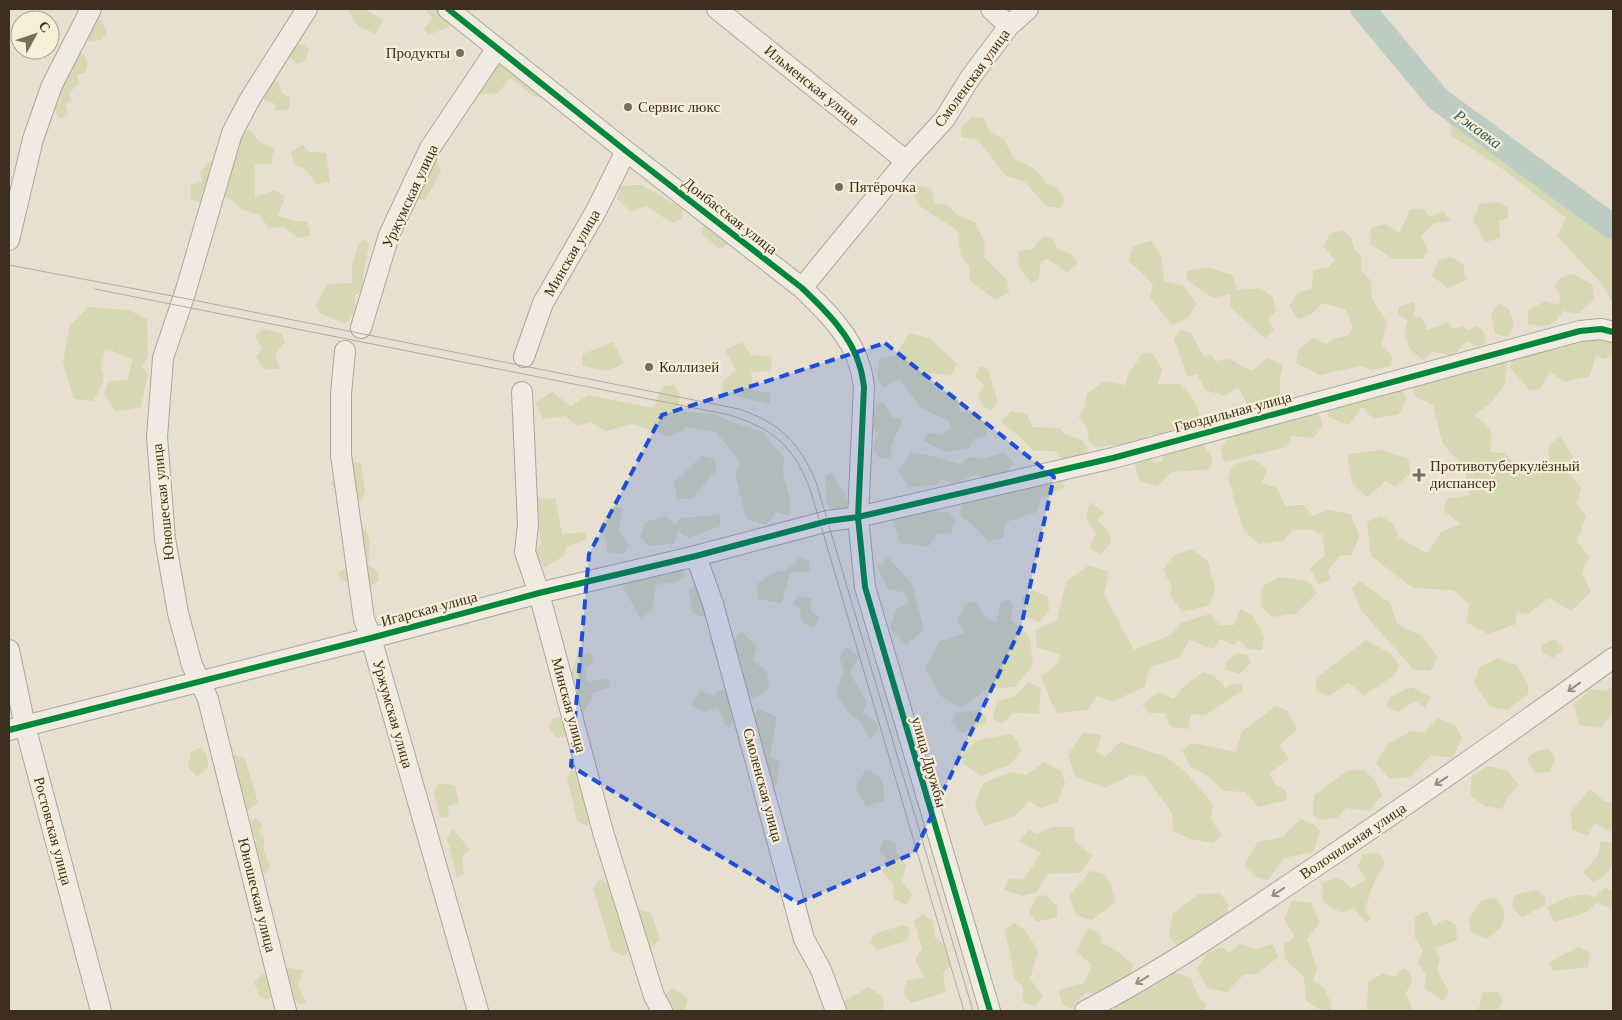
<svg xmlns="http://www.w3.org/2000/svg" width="1622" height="1020" font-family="Georgia,serif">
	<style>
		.green { fill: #d6d7b3 }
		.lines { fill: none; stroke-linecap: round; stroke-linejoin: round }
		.river { stroke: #bcccc2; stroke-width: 25 }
		.minor-casing { stroke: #ada599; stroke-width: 22 }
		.minor { stroke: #efebe3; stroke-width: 20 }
		.tram { stroke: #afaaa2; stroke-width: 1 }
		.cycleway-casing { stroke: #f7eed8; stroke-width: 9 }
		.cycleway { stroke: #00873e; stroke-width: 6 }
		.oneway { stroke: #968c82 }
		.marked { fill: #1d4ed8; fill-opacity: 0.2; stroke: #1d4ed8; stroke-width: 4; stroke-dasharray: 10 6; stroke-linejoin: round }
		.poi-dot { fill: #786c5e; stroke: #f7eed8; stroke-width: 2 }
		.labels { text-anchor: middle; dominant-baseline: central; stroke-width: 4.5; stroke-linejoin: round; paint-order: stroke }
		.poi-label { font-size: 15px; fill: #3d2e20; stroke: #f7eed8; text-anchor: start }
		.street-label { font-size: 15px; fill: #3d2e20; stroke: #f7eed8 }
		.water-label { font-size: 16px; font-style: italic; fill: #2f5d5a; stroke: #f7eed8 }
	</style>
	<rect width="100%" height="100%" fill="#e7e0d1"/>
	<path class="green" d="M348 9H365L383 20 376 34 358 26Z
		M424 9H450L454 12 449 27 428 35 424 29 433 18Z
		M101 19 107 33 101 40 89 42 84 33 89 20Z
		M303 44 309 50 304 62 296 64 289 56 292 46Z
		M76 53 84 55 88 64 86 72 77 75 79 83 69 93 71 100 66 104 68 114 59 119 54 107 61 102 58 93 66 76 73 71 70 63Z
		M508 62 547 97H535L510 78 498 93 475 95 471 80 489 79 496 64Z
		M278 81 282 93 290 97 289 109 276 111 274 103 264 100 266 82Z
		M1458 112 1519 154 1613 224V303L1602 284 1557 236 1566 218 1503 169 1452 136 1448 116Z
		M972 116 984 118 989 131 1004 139 1014 159C1028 165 1039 169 1045 183L1058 188 1065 200 1060 208 1046 206 1025 182 1006 176 978 140 961 137V128Z
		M250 130 260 142 274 148 271 164H255V197L275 190 285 197 278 216 295 221H307L311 235 298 238 284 227 269 228 259 215 240 209 235 202 219 194 200 203 190 198 191 185 202 182 200 171 210 161 227 164 237 134Z
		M302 145 310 152 326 153 330 182 317 184 304 168 294 166 291 152Z
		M437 161 441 172 425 200 417 199 413 192 428 163Z
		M641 185 682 208 681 219 672 223 646 206 631 212 617 199 621 186Z
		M915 185 932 189 934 203 948 205 957 215 975 222 985 244 984 257 1007 280 1009 292 996 300 970 281 969 266 961 256 957 230 918 205 912 190Z
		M1497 202 1508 207V218L1499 221 1500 238 1486 242 1473 220 1480 204Z
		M1423 208 1430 217 1443 211 1451 220 1433 224 1421 236 1428 251 1422 259H1393L1370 244 1371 228 1385 224 1400 233 1410 210Z
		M711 224 729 244 720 249 702 234V227Z
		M1342 230 1351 237 1354 249 1361 255V270L1371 281 1372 299 1387 322 1381 344 1393 357 1390 366 1370 370 1361 366 1320 375 1296 363 1298 350 1313 338 1326 344 1333 339 1347 336 1353 327 1346 310 1322 303 1312 314 1298 319 1289 306 1298 293 1312 289 1313 270 1327 268 1335 260 1323 246 1330 234Z
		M1043 236 1053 238 1058 250 1070 253 1078 264 1067 272 1048 259 1041 261 1039 279 1032 283 1019 267 1018 251 1033 249Z
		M366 239 369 246 363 274 364 288 355 296 356 311 345 324 321 314 315 305 328 284 352 283V266L359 243Z
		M1151 241 1161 255 1164 281 1184 286 1197 304 1188 318 1172 325 1150 298 1153 284 1129 261 1133 246Z
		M1451 257 1463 264 1467 280 1448 288 1432 276 1439 260Z
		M1207 267 1232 275 1237 290 1260 288 1272 296 1276 311 1268 319 1274 330 1265 338 1231 308 1230 294 1213 298 1187 280V271Z
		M1574 274 1592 285 1594 300 1578 314 1563 311C1553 328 1545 327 1528 324V310L1546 301 1558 305 1561 300 1555 285 1560 278Z
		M1415 301 1414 316 1422 317 1427 330 1448 322 1453 329 1462 326 1469 330 1477 325 1485 334V343L1478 347 1467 341 1453 355 1432 352 1423 360C1406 346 1402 342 1408 320L1398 315 1399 307Z
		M1499 304 1510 310 1514 326 1507 337 1495 334 1491 314Z
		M88 307 129 310 147 319 148 357 142 367 148 374 141 407 115 412 104 394 109 381 127 380 133 359 105 348 101 368 104 381 93 401 74 399 63 362 70 325Z
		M262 329 282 334 285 342 275 354 280 369 265 370 256 357 262 349 255 336Z
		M1180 330 1191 333 1204 357 1211 355 1216 361 1229 359 1252 371 1268 357 1283 366 1280 377V395L1247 404 1238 387 1225 396 1205 390 1197 374 1188 377 1174 339Z
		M1576 330H1613V355L1605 359 1596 355 1590 376 1565 382 1550 372 1540 389 1530 390 1510 368 1512 354 1534 340 1560 349Z
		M909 333 930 338 957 364 951 375 932 373 927 380 941 392H953L958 399 960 412 972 411 988 426 986 436 974 439 969 448 945 452 924 441 926 433 942 435 951 428 949 421 921 408 900 379 884 387 877 380 879 358 896 355Z
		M613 342 624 363 607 371 582 366 583 354Z
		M742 342 751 355 772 357 771 371 751 372 753 390 771 393 769 404 722 393 723 381 736 370 725 350Z
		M1143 353 1153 354 1162 369 1158 384H1180L1191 395 1200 414 1189 427 1171 435H1149L1138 443 1096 447 1089 442 1087 427 1078 416 1084 410 1087 394 1104 381 1125 385 1128 374Z
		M1497 357 1507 361 1505 384 1490 404 1474 415C1492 428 1493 430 1490 452L1504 453 1525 474 1550 468 1548 446 1560 436 1573 456 1569 473 1581 487 1577 505 1586 516 1577 542 1589 557 1582 573 1591 592 1571 611 1549 598 1528 614 1516 612V624L1488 634 1466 622 1469 604 1453 590 1413 588 1371 556 1367 522 1380 516 1393 523 1399 538 1427 553 1441 532 1461 524 1444 511 1446 499 1470 495 1464 468 1442 442 1433 405 1416 397 1409 380Z
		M980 366 988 369 998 402 992 410 982 406 978 395 985 385 975 377Z
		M1393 379 1407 398 1399 414 1373 419 1362 407 1349 425 1328 417 1327 405Z
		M674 385 680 394 678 411 712 414 732 422 764 432 771 443 784 457 783 473 790 500 789 516 776 512 766 525 746 519 735 473 740 462 716 432 687 427 670 437 632 424 606 431 590 422 578 426 565 416 543 419 535 403 552 392 571 406 588 395 653 408 662 387Z
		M877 403H884L892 417 899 418 902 422 892 444 891 457 880 459 873 448 877 433 869 424Z
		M1311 409 1320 416 1322 426 1314 438 1291 436 1287 447 1224 462 1220 449 1239 426 1288 414 1300 418Z
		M1011 411 1027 414 1032 427 1060 428 1066 435 1081 439 1089 450 1077 463H1066L1054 451H1034L1020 437 1001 422Z
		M1197 437 1212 457 1211 469 1172 472 1157 486 1140 481 1135 466 1143 453 1155 463 1162 462 1166 447Z
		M1383 450 1408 459 1411 472 1395 487 1386 481 1367 497 1352 483 1347 454Z
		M911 452 928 455 960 464 970 457 982 459 1004 452 1014 463 1007 473 985 479 977 474 954 484 942 479 935 485 909 487 898 472Z
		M702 456 714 458 717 469 692 499H677L674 482Z
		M1254 459 1267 469 1262 483 1277 488 1285 506 1304 505 1313 516 1328 510 1351 514 1359 536 1352 555 1339 556 1328 571 1330 580 1318 584 1310 568 1325 555 1322 535 1313 530H1293L1284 540 1259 544 1244 531 1228 478 1233 465Z
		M353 462 361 463 365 490 362 502C349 503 340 493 331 484L337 474 348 471Z
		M833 473 846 497 847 508 839 515 827 505 825 476Z
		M1051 475 1063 482 1064 488 1041 498 1037 512 1006 522 1003 538 988 541 974 526 960 516 962 497 982 490 996 496Z
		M530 490 542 500 555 498 562 534 587 532 586 539 566 547 564 556 545 567 532 555 541 543Z
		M927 496 936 513 948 511 956 521 951 533 937 534 928 547 900 543 891 514Z
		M1090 502 1104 512 1097 520 1109 532 1111 543 1100 555 1090 548 1095 533 1086 516Z
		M612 507 622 508 619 532 629 545 624 554 607 553 606 540 599 527Z
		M719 515 721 526 689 538 678 532 674 544 649 546 640 537 645 522 665 516 676 525 681 518Z
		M360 528 365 529 370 540 368 565 377 571 379 580 368 588 341 580 338 573 346 567 359 570Z
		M1191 549 1208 561 1215 589 1210 605 1182 612 1170 595 1172 587 1163 570 1173 556Z
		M800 557 810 562 809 572H790L782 604 758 599 757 584 772 573 787 570Z
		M888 557 912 584 924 630 906 645 890 629 896 609 909 603 906 593 888 589 877 567Z
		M674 564 687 575 677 582 656 585 652 612 640 618 623 587 635 574Z
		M1089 565 1109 572 1104 595 1134 650 1171 635 1181 623 1210 614 1219 625H1234L1240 609 1252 615 1264 636 1262 650 1247 649 1240 640 1233 645 1220 639 1214 649 1189 640 1180 657 1149 668 1145 687 1113 701 1096 696 1088 710 1056 713 1041 677 1059 662 1060 654 1037 648 1035 630 1057 620 1066 582Z
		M1280 577 1308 581 1317 593 1297 613 1273 617 1261 607 1262 586Z
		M1360 581 1390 603 1397 624 1422 636 1438 657 1430 671 1413 669 1361 610 1352 588Z
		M696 582 708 617 693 614 688 591Z
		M1032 590 1048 597 1049 611 1039 622 1027 617 1022 598Z
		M799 596 812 598 810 610 819 618 814 628 802 622 800 610 793 603Z
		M1009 599 1013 607 1011 620 1030 637 1033 665 1015 687 986 689 961 708 939 695 925 668 939 642 964 633 957 621 965 603 976 602 986 619 997 622 1000 602Z
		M741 632 757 645 753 661 767 671 769 689 751 700 737 683 744 671 728 647Z
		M1554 639 1564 649 1553 658 1542 653 1541 646Z
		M1366 640 1391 654 1399 665 1395 675 1364 695 1349 683 1328 696 1316 691V678Z
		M847 647 859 656 850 673 867 703 862 713 877 722 878 730 870 739 860 722 848 712 836 694 844 670 839 657Z
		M590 653 594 662 585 669 588 682 604 678 611 682 609 688 592 693V700L583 712 573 709 568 682 577 656Z
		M1237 653 1247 655 1251 662 1240 674 1227 670 1225 663Z
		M1498 658 1517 666 1528 684V694L1508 710 1490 707 1474 683 1480 667Z
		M1203 672 1214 676 1226 688 1233 683 1242 685 1243 690 1204 716 1191 714 1188 729 1171 727 1164 713H1149L1142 704 1159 692 1174 699 1182 688Z
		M1028 682 1041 688 1039 714 1013 713 1002 724 993 719 997 701 1014 697Z
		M1613 686V713L1601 728 1579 725 1573 705 1591 689 1606 691Z
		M1411 687 1431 697 1425 708 1415 701 1398 712 1386 706 1390 697Z
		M722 689 731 696 733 721 730 728 725 725 718 707 704 712 691 705 700 691 713 695Z
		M1276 706 1287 710 1297 729 1280 745 1289 759 1270 773 1275 785 1286 790V800L1259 807 1245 792 1224 791 1206 774 1191 768 1182 751 1192 743 1236 752 1242 731Z
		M758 709 777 717 770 757 780 761 777 784 772 786 749 720Z
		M978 710 987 718 984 724 962 733 951 723 956 713Z
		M566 716 573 735 556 738 549 728 551 719Z
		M1438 718 1455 725 1462 738 1453 758 1431 755 1410 777 1389 779 1376 763 1388 744 1411 731 1424 732Z
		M1083 732 1101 735 1097 752 1105 757 1120 742 1166 757 1187 773 1213 805 1211 820 1222 835 1213 843 1191 839 1173 831 1172 813 1145 776 1132 775 1105 788 1075 776 1068 755Z
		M1012 734 1022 750 1011 764 981 776 963 764 961 755 978 740Z
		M201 748 207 755 208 768 197 776 188 767 191 751Z
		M1549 749 1555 758 1550 772 1535 773 1527 758 1539 750Z
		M234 755 245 758 258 803 248 810 240 805 229 765Z
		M1044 762 1061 771 1065 783 1058 802 1041 808 1029 801 1014 817 984 826 975 805 983 783 1011 772 1026 775Z
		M1487 766 1507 770 1519 785 1508 797 1502 809 1485 806 1471 796V777Z
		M866 770C884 776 884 783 884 801L866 806 855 787Z
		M1365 770 1377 784 1382 796 1369 811 1346 808 1337 818 1319 820 1313 814 1314 795 1347 771Z
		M572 771 582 773 593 818 586 826 577 820 567 777Z
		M439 783 455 786 459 803 448 806 449 818 440 817 434 792Z
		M1590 789 1605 802 1613 801V832L1606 830 1595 823 1588 836 1572 830 1571 811Z
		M255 818 262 823 259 835 264 838V850L270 867 266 873 257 869 254 859 256 838 250 831 249 823Z
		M1301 819 1315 825 1320 832 1313 852 1284 858 1268 880 1254 876 1244 865 1258 842 1282 837Z
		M1052 827H1073L1075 842 1093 856 1080 873 1047 874 1038 891 1023 896 1004 890 1009 878 1024 880 1041 853 1018 841 1029 830 1037 834Z
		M453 829 470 850 462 856 464 874 457 877 447 838Z
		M883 839 896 843V852L906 865 902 882 912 895 906 905 893 898V883L883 873 886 858 879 852Z
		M1601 841 1612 843C1617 865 1612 871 1594 882L1583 873 1597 857Z
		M1380 853 1385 863 1374 882 1365 909 1371 920 1365 922 1354 908 1341 913 1323 902 1322 883 1339 877 1351 888 1366 880 1358 866 1363 854Z
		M1090 871 1103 873 1111 885 1115 902 1092 920 1076 915 1069 896Z
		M600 879 616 890 630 949 624 956 612 951 593 888Z
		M1605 887 1613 891V905L1610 908 1596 903 1585 913 1554 922 1547 907C1562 899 1577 891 1595 897Z
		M1536 890 1545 896V905L1522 917 1512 907 1514 895Z
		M1220 893 1228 904 1226 921 1196 945 1177 946 1169 937 1173 913 1199 894Z
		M1045 895 1057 906V917L1036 922 1029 913 1036 897Z
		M1496 898 1505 912 1501 927 1487 939 1472 933 1468 920 1482 900Z
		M1292 900 1312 903 1319 923 1307 940 1317 969 1313 981 1324 988 1331 1003V1011H1323L1306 1001 1304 977 1285 959 1284 944 1295 937 1284 919Z
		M640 909 651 913 660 939 651 949 639 941 634 920Z
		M1427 911 1434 926 1445 919 1456 925 1457 940 1434 948 1440 958 1437 970 1449 992 1443 1001 1425 989 1426 974 1418 964 1423 950 1415 938V917Z
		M923 914 933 921 935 938 943 944 950 965 943 974 946 992 912 1003 903 994 906 981 924 977 915 960 922 948 914 921Z
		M1014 923 1026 931 1038 951 1030 979 1043 996 1036 1006 1023 1002V987L1015 980 1005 929Z
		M902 925 910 927 908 940 877 950 870 942 874 934Z
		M1088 928 1100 933 1101 943 1114 949 1134 965 1124 988 1107 996 1086 992 1072 1009 1062 1004 1058 990 1084 983 1092 965 1076 951Z
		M1240 944 1255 949 1273 944 1278 957 1258 973 1243 975 1227 992 1208 988 1196 969 1208 953 1222 947 1229 953Z
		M1579 947 1590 953 1588 967 1552 971 1549 962Z
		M288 968 303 970 298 985 306 1002 299 1005 286 987 283 973Z
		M1403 968 1410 972 1412 981 1406 993 1413 1011H1367L1368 982 1383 973 1394 977Z
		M1173 972 1191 978 1198 996 1206 1004 1205 1011H1114L1115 1000 1141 986 1155 987 1161 980Z
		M263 974 272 977 277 988 268 1000 259 996 254 982Z
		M869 987 883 997 884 1007 879 1011H843L841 1003Z
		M673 988 688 998 685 1011H666L661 998Z
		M1498 991 1503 1001 1496 1011H1478L1483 993Z"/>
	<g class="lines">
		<path class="river" d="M1363 9 1438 99 1613 227"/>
		<g class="minor-casing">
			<path id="minor" d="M448 9 626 151 802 288C824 309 852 336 860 367 862 373 863 380 864 387L858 517 865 587 990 1011
				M717 9 906 161
				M991 9 1009 26
				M9 240 33 139 52 85 91 9
				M802 288 906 161 944 120 970 78 1009 26 1028 9
				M361 328 389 235 430 148 497 48
				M345 351 341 394V455L364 619 371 638 478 1011
				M524 357 543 303 596 211 626 151
				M522 392 528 525 525 552 539 593 603 832 654 996 662 1011
				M696 556 713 604 804 939 821 970 836 1011
				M9 650 25 726 101 1011
				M9 730 371 638 539 593 696 556 828 521 858 517 1113 458 1580 331 1601 329 1613 332
				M286 1011 208 699 192 665 178 613 165 539 157 437 163 358 185 293 232 133 250 99 307 9
				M1085 1011C1162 971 1234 922 1306 873 1410 803 1512 731 1613 658"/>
		</g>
		<use href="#minor" class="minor"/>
		<path class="tram" d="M9 265 183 298 739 409C780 423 799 442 816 482L973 1011
			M95 289 730 415C775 430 794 446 811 492L964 1011"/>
		<g class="cycleway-casing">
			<path id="cycleway" d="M448 9 626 151 802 288C824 309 852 336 860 367 862 373 863 380 864 387L858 517 865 587 990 1011
				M9 730 371 638 539 593 696 556 828 521 858 517 1113 458 1580 331 1601 329 1613 332"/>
		</g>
		<use href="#cycleway" class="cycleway"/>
	</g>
	<defs><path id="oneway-shaft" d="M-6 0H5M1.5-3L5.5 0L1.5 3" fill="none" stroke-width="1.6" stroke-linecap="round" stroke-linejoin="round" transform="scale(1.25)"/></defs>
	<g class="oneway">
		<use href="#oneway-shaft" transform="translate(1574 687) rotate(144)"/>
		<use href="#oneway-shaft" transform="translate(1441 781) rotate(146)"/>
		<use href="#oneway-shaft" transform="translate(1278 892) rotate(146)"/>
		<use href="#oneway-shaft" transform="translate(1142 980) rotate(149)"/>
	</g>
	<path class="marked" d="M885 343 1054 477 1021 627 914 853 798 903 571 766 589 554 662 415Z"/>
	<g class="poi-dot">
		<circle cx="460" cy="53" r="5"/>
		<circle cx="628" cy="107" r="5"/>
		<circle cx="839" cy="187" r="5"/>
		<circle cx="649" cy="367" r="5"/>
		<path d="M1416.5 467.5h5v5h5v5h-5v5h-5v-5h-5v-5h5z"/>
	</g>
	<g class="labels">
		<g class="poi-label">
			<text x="450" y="53" text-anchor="end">Продукты</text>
			<text x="638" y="107">Сервис люкс</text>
			<text x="849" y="187">Пятёрочка</text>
			<text x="659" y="367">Коллизей</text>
			<text x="1430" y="466">Противотуберкулёзный<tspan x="1430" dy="17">диспансер</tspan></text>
		</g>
		<g class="street-label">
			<text transform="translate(972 78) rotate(-54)">Смоленская улица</text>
			<text transform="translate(812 85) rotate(39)">Ильменская улица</text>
			<text transform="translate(410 196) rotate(-65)">Уржумская улица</text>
			<text transform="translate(730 216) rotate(38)">Донбасская улица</text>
			<text transform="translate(572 253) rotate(-60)">Минская улица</text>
			<text transform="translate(1233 412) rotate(-15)">Гвоздильная улица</text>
			<text transform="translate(163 502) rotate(-96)">Юношеская улица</text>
			<text transform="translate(429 609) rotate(-15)">Игарская улица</text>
			<text transform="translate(569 705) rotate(75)">Минская улица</text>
			<text transform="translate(393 714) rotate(74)">Уржумская улица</text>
			<text transform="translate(929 762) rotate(74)">улица Дружбы</text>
			<text transform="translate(763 785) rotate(75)">Смоленская улица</text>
			<text transform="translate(53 831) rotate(75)">Ростовская улица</text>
			<text transform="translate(1353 841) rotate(-34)">Волочильная улица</text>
			<text transform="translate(257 895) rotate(76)">Юношеская улица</text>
		</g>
		<g class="water-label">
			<text transform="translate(1478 129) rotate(36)">Ржавка</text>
		</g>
	</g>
	<rect width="1622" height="1020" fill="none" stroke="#3d2e20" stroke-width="20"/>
	<g transform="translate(35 35) rotate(50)"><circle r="24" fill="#f7eed8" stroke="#ada18e"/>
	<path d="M0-4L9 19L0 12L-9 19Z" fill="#786c5e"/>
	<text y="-8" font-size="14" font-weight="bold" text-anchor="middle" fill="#3d2e20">С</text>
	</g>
</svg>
